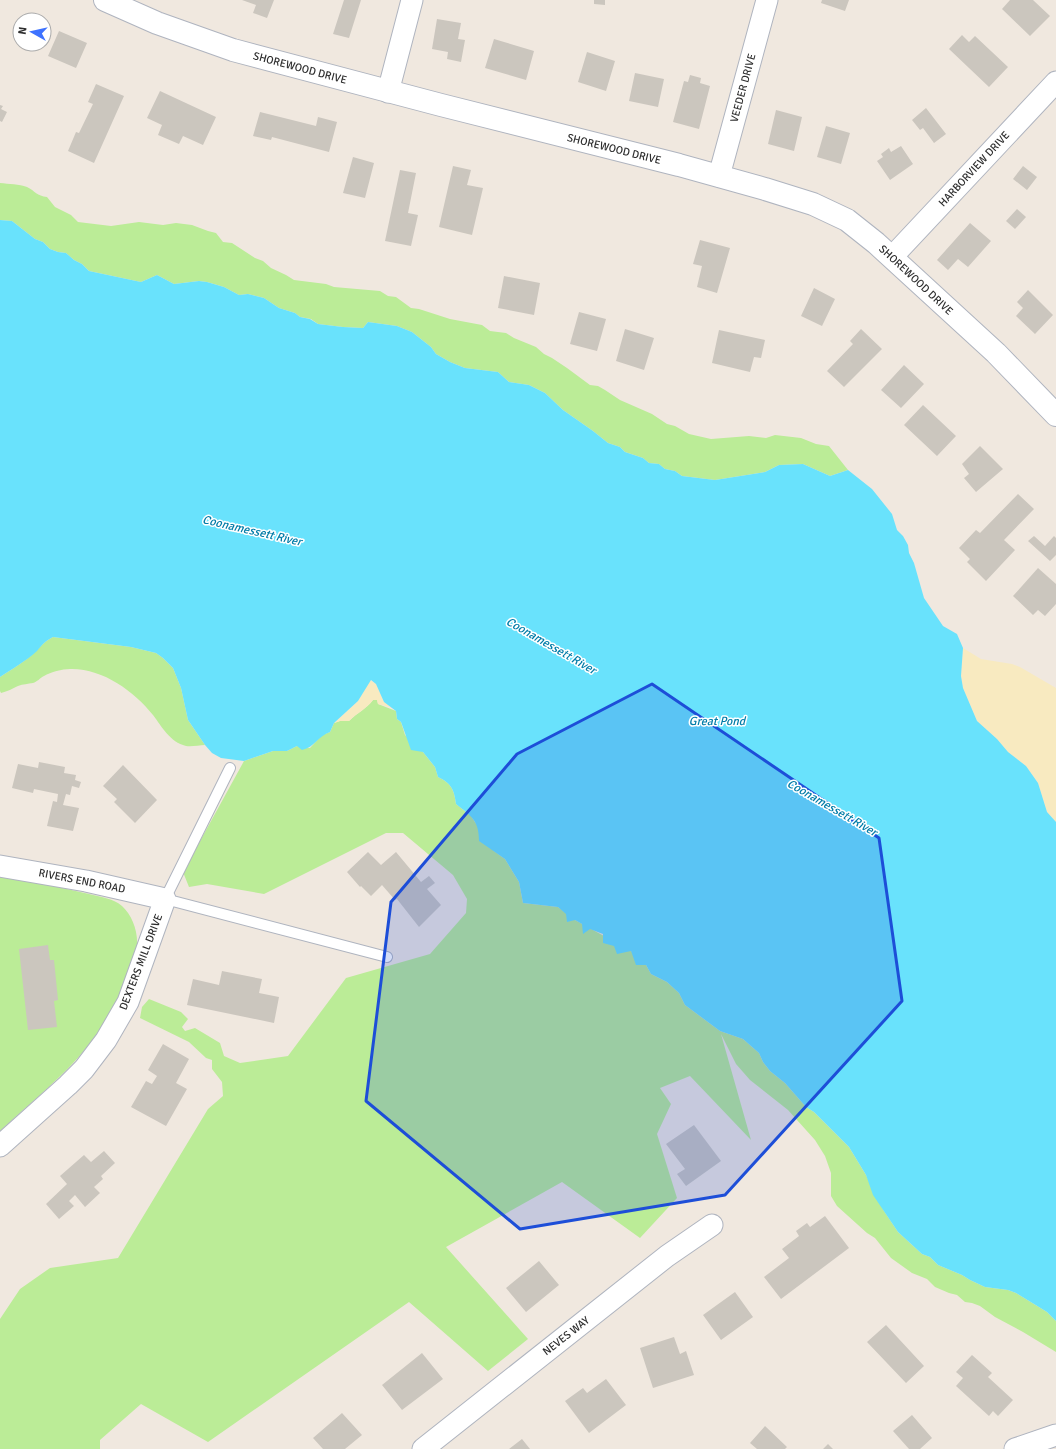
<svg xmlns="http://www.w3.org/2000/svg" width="1056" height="1449" font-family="Signika,sans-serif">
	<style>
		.green { fill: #bbec97 }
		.sand { fill: #f8eac0 }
		.water { fill: #69e2fc }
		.building { fill: #cbc6be }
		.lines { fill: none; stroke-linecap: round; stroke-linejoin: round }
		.lane-casing { stroke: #afb4bf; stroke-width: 12 }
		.street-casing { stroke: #afb4bf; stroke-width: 23 }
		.secondary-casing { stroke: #afb4bf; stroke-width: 24 }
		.lane { stroke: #fff; stroke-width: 10 }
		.street { stroke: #fff; stroke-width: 21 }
		.secondary { stroke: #fff; stroke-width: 22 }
		.marked { fill: #1d4ed8; fill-opacity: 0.2; stroke: #1d4ed8; stroke-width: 3; stroke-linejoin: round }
		.labels { text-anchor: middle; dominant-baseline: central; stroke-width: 3; stroke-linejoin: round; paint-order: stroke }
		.street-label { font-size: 11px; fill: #2e2e2e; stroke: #fff }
		.water-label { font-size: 12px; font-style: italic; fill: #017ca8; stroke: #fff }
	</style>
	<rect width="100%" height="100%" fill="#f0e8df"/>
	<path class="green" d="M0 183C9 184 19 184 27 187 35 191 37 196 47 197L55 207 71 215 78 222 111 226 139 222 163 225 176 223 192 225 208 231 216 233 223 242 232 243 255 258 263 261 271 268 286 275 294 280 326 284 334 287 380 291 388 296 396 297 411 308 419 309 450 319 482 325 490 331 506 333 514 338 536 347 544 354 552 358 567 368 590 385 598 386 605 390 620 400 652 414 667 424 675 426 689 434 711 439 749 436 766 438 775 435 801 438 816 444 829 446 848 470 830 476 803 464 779 465 765 472 715 480 682 476 675 471 665 469 659 464 649 463 643 458 625 452 620 447 608 443 593 431 563 410 545 393 529 385 509 382 498 372 465 368 450 362 436 354 431 347 412 332 397 326 368 322 363 328 343 327 318 324 311 319 300 317 295 313 279 308 264 298 248 294 239 295 224 287 207 282 199 281 174 284 157 275 141 282 89 271 82 264 74 260 66 253 58 252 50 249 43 242 35 239 12 221 0 220Z
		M53 637 131 647 156 653 163 658 173 668 181 688 188 720 205 745C199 745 192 747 186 746 170 742 162 727 153 715 134 691 102 668 70 669 62 669 51 672 44 676 40 678 37 682 33 683 28 684 23 684 18 686 12 689 8 691 1 693L0 691V677C12 669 26 661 36 651 43 644 44 642 53 637Z
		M373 700H377L378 704 396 711 397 719 401 722 405 735 423 752 435 767 438 777C451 783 454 789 456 804L471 816 494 851 505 859 519 882 523 903 558 907 575 920 631 951 646 965 651 974 667 982 679 993 685 1005 720 1031 743 1039 759 1053 763 1062 770 1071 785 1083 806 1107 814 1112 849 1147 866 1175 884 1211 898 1232 922 1254 930 1257 938 1265 962 1275 970 1280 985 1287 1008 1290 1016 1293 1047 1312 1056 1321V1352L1023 1332 995 1317 980 1306 972 1303 965 1302 957 1295 949 1293 935 1287 927 1279 912 1273 891 1258 875 1238 867 1233 837 1206 831 1196V1173L825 1156 815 1140 788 1110 750 1080 736 1064 721 1034 751 1140 690 1076 660 1088 671 1104 657 1134 677 1198 640 1238 562 1182 446 1247 528 1339 488 1371 409 1302 208 1442 141 1404 100 1440V1449H0V1319L20 1289 50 1268 118 1258 208 1109 223 1096 222 1082 212 1069V1060L206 1058 189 1042 140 1018 142 1007 149 999 181 1012 188 1019 182 1027 185 1031 195 1028 220 1043 224 1056 240 1063 288 1056 346 978 430 954 466 913 467 899 453 875 403 833H386L264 894 207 884 189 887 183 872 244 761 273 751H287L297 746 310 748 322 735 330 732 334 723 340 721H349C357 713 366 709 373 700Z
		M0 874C30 881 59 887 89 894 100 897 113 898 122 906 132 915 138 931 137 945 135 972 105 1026 87 1047 62 1078 29 1104 0 1131Z"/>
	<path class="sand" d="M963 648 981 659 1012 664 1020 667 1056 688V822L1047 812 1038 783 1026 766 1008 752 997 739 977 721 963 688 961 676Z
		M370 680 376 684 384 702 393 708 378 704 377 700H373C366 709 357 713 349 721H340L334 723 358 701Z"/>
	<path class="water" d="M0 220 12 221 35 239 43 242 50 249 58 252 66 253 74 260 82 264 89 271 141 282 157 275 174 284 199 281 207 282 224 287 239 295 248 294 264 298 279 308 295 313 300 317 310 319 318 324 343 327 363 328 368 322 397 326 412 332 431 347 436 354 450 362 465 368 498 372 509 382 529 385 545 393 563 410 593 431 608 443 620 447 625 452 643 458 649 463 659 464 665 469 675 471 682 476 715 480 765 472 779 465 803 464 830 476 848 470 872 489 892 514 897 530 903 536 908 545 909 553 914 563 924 598 943 626 957 634 963 648 961 676 963 688 977 721 997 739 1008 752 1026 766 1038 783 1047 812 1056 822V1321L1047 1312 1016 1293 1008 1290 985 1287 970 1280 962 1275 938 1265 930 1257 922 1254 898 1232 873 1195 866 1175 849 1147 814 1112 806 1107 785 1083 770 1071 763 1062 759 1053 743 1039 720 1031 685 1005 679 993 667 982 651 974 646 965H636L631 951 617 954 614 946 603 943V934L590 929 583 934 582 924 575 920 567 922 566 914 558 907 523 903 519 882 505 859 479 841C479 820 471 816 456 804 454 789 451 783 438 777L435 767 423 752 411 750 401 722 397 719 396 711 384 702 376 684 371 680 358 701 334 723 330 732C317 737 315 747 302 750L297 746 287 751H273L244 761 221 758 212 753 205 745 188 720 181 688 173 668 163 658 156 653 131 647 53 637C44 642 43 644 37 651 26 661 12 669 0 677Z"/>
	<path class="building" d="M242 0H274L267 18 253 13 256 5Z
		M344 0H361L349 38 333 34Z
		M594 0H605V5L594 4Z
		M822 0H849L845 11 821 3Z
		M1010 0H1033L1050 16 1030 36 1002 9Z
		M437 19 461 23 458 39 465 40 461 62 447 59 448 52 432 49Z
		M59 31 87 43 76 68 48 56Z
		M962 35 969 42 975 36 1008 67 989 87 949 49Z
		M494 39 534 51 526 80 485 68Z
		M587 52 615 61 606 91 578 82Z
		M635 73 664 79 658 107 629 101Z
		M690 75 701 78 700 83 710 86 699 129 673 122 684 81 688 82Z
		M96 84 124 96 94 163 68 151 76 132 79 133 93 104 88 102Z
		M160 91 216 117 203 145 183 136 179 144 158 135 162 125 147 118Z
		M0 105 3 106 1 109 7 112 2 122 0 121Z
		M926 108 946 134 934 143 923 128 920 130 912 120Z
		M776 110 802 117 794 151 768 144Z
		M260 112 316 126 318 117 337 122 329 152 272 137 271 140 253 136Z
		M826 126 850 133 841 164 817 157Z
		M901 146 913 164 890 180 877 161 883 157 881 154 889 148 891 152Z
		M353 157 374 163 365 198 343 193Z
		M453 166 471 170 467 185 483 188 472 235 439 227Z
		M1023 166 1037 177 1027 190 1013 179Z
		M400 170 416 173 408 213 418 215 411 246 385 241Z
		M1017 209 1026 217 1015 229 1006 221Z
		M970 223 991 241 968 267 958 259 948 270 937 260Z
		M700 240 730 248 717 293 697 287 702 266 693 264Z
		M504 276 540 283 534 315 498 308Z
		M814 288 835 299 822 326 801 316Z
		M1028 290 1053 315 1035 334 1016 316 1023 308 1017 302Z
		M579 312 606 319 597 351 570 344Z
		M625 329 654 338 644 370 616 361Z
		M861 329 882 349 844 387 827 371 853 344 850 341Z
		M719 330 765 340 761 358 754 357 750 372 712 363Z
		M904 365 924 384 901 408 881 390Z
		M923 405 956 436 937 456 904 425Z
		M980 446 1003 469 976 492 964 478 969 474 962 464Z
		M1018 494 1034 509 1004 540 1015 550 986 581 967 562 970 559 959 548 976 530 980 533Z
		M1034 536 1045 546 1054 536 1056 538V555L1050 561 1028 541Z
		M1038 568 1056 584V604L1045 616 1038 610 1033 615 1013 596Z
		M39 762 65 767 64 773 76 775 75 780 81 782 79 788 72 786 70 795 66 794 63 805 79 808 73 831 47 826 53 801 57 802 58 794 34 789 33 793 12 788 18 764 38 768Z
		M123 765 157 800 135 823 114 802 117 799 103 786Z
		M368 852 381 865 396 852 421 882 429 876 435 883 427 889 441 905 419 927 397 899 395 900 382 885 371 896 361 886 360 887 347 872Z
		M48 945 50 960H54L58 1000 54 1001 57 1027 28 1030 19 949Z
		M222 971 262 979 259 993 279 997 274 1023 187 1005 193 979 219 985Z
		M163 1044 189 1059 176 1083 187 1089 166 1126 131 1107 146 1081 152 1084 157 1076 148 1070Z
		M694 1125 721 1161 686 1186 677 1174 685 1169 666 1144Z
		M104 1151 115 1163 101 1176 103 1179 94 1187 100 1193 85 1207 75 1195 69 1201 74 1206 59 1219 46 1204 67 1184 60 1176 84 1155 91 1162Z
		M825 1216 849 1248 781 1299 764 1277 789 1258 782 1249 799 1236 796 1231 807 1223 810 1227Z
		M539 1261 559 1285 526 1312 506 1288Z
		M735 1292 753 1317 721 1340 703 1315Z
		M886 1325 924 1366 906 1383 867 1342Z
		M674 1337 680 1354 686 1351 694 1375 653 1388 640 1348Z
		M422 1353 443 1379 402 1410 382 1385Z
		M972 1355 992 1373 988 1377 1013 1400 998 1416 993 1411 989 1416 956 1386 963 1378 956 1372Z
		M606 1379 626 1405 589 1433 565 1401 583 1388 587 1393Z
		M342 1413 362 1435 345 1449H323L313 1438Z
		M912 1415 932 1438 920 1449H909L893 1431Z
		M765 1426 787 1447 785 1449H757L750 1443Z
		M522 1439 530 1449H509Z
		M828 1444 833 1449H823Z"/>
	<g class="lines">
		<g class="lane-casing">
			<path id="lane" d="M230 768 165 899 387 957"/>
		</g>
		<g class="street-casing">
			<path id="street" d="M388 92 412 0
				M719 176 767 0
				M892 257 1056 82
				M0 866 86 881 165 899 128 1002 106 1040 84 1069 68 1085 0 1146
				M423 1449 667 1256 712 1225
				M1015 1449 1056 1435"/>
		</g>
		<g class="secondary-casing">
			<path id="secondary" d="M105 0 157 23 233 50 441 105 679 165 765 189 813 204 847 220 876 243 996 353 1056 415"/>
		</g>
		<use href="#lane" class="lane"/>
		<use href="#street" class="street"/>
		<use href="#secondary" class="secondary"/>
	</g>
	<path class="marked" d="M652 684 879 838 902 1001 725 1195 520 1229 366 1101 391 902 517 754Z"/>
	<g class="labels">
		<g class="street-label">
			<text transform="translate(300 68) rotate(15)">SHOREWOOD DRIVE</text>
			<text transform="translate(743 88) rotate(-75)">VEEDER DRIVE</text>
			<text transform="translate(614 149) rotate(14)">SHOREWOOD DRIVE</text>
			<text transform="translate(974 169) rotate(-47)">HARBORVIEW DRIVE</text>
			<text transform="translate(916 280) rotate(43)">SHOREWOOD DRIVE</text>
			<text transform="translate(82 881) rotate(11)">RIVERS END ROAD</text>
			<text transform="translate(141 962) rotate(-69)">DEXTERS MILL DRIVE</text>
			<text transform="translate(566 1336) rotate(-38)">NEVES WAY</text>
		</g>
		<g class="water-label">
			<text transform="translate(252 531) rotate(13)">Coonamessett River</text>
			<text transform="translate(551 646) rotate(30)">Coonamessett River</text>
			<text x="717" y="721">Great Pond</text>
			<text transform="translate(832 808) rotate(30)">Coonamessett River</text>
		</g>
	</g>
	<g transform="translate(32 32) rotate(278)"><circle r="19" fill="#ffffff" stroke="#ababab"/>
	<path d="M0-3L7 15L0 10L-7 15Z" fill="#3e72ff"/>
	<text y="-6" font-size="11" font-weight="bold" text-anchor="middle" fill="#2e2e2e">N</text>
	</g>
</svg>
